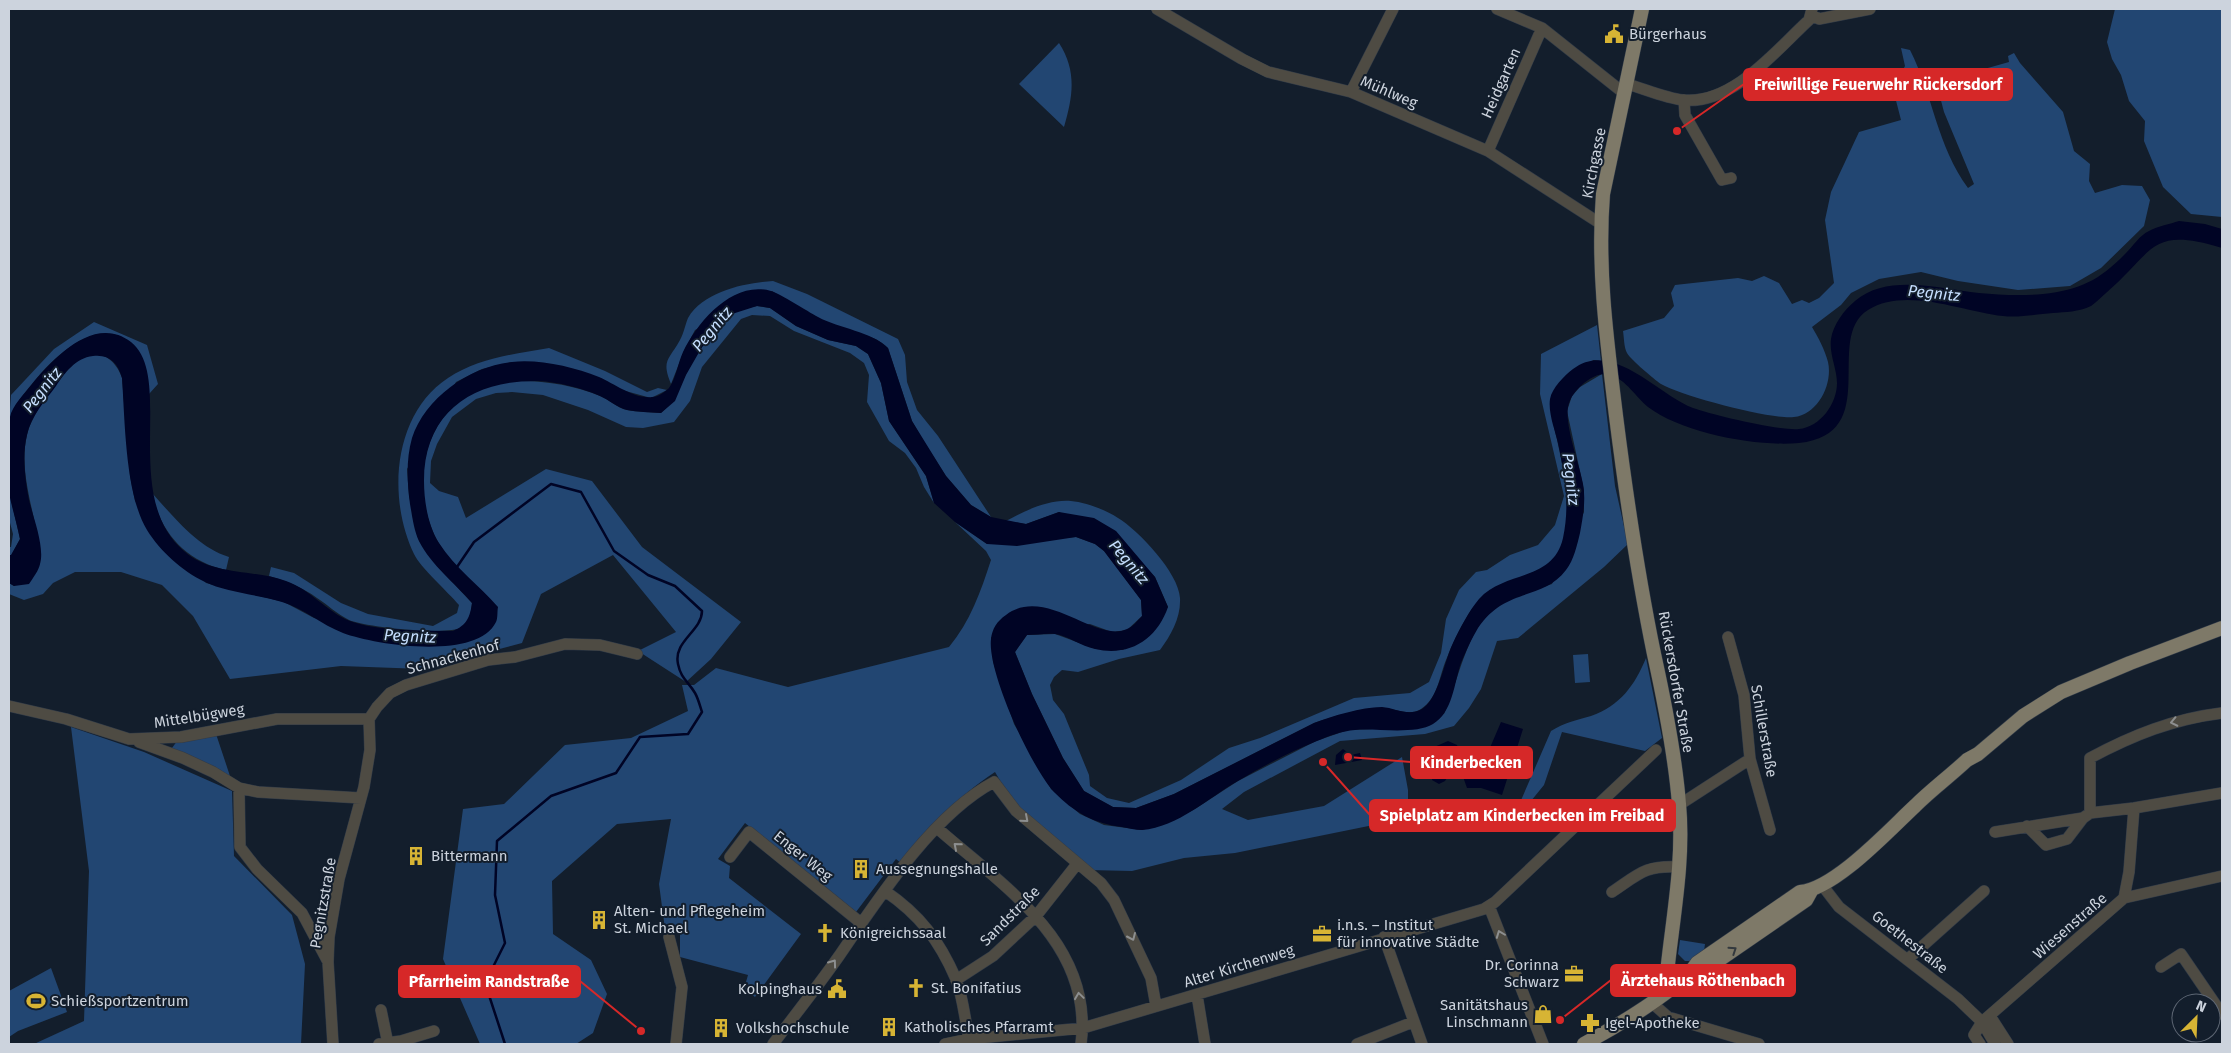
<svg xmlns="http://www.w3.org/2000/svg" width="2231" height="1053" font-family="'Fira Sans',sans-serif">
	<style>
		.green { fill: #224672 }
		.water { fill: #000425 }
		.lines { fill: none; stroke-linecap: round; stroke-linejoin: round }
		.stream { stroke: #000425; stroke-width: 2.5 }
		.minor-casing { stroke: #313b48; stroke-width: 12 }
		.major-casing { stroke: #313b48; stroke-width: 15 }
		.minor { stroke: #4e4b43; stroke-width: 11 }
		.major { stroke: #7e7968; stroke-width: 14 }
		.oneway { stroke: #8d8f90 }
		.oneway2 { stroke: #33393e }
		.labels { text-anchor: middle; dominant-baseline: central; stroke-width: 4; stroke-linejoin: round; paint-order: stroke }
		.poi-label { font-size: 15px; fill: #ccd3dd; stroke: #131e2c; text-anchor: start }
		.street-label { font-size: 15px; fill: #ccd3dd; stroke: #131e2c }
		.water-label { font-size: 16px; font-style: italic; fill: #c5defe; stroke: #131e2c }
		.leader { fill: none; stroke: #d62828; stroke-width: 2 }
		.callout-dot { fill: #d62828; stroke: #131e2c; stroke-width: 2 }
		.callout { fill: #d62828; stroke: #d62828; stroke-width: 2 }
		.callout-label { font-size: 16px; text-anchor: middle; font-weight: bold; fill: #fff }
	</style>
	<rect width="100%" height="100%" fill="#131e2c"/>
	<path class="green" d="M2115 9H2222V217L2191 214 2163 187 2144 141 2145 121 2129 101 2121 75 2112 59 2107 42Z
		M1059 43C1077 71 1073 96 1064 127L1019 84Z
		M1901 48 1910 50C1933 95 1937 146 1968 188L1974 184 1944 112 1939 93 1956 85V77L2009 62 2008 56 2014 53 2020 63 2063 112 2074 151 2090 164 2089 181 2095 193 2122 185 2142 186 2150 200 2144 226 2101 268 2070 286 2018 290 1958 281 1921 272 1879 279 1851 293 1841 305 1812 327C1818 337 1825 350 1828 362 1833 384 1818 414 1794 417 1771 420 1682 396 1661 384 1654 379 1631 360 1627 353 1624 348 1624 337 1623 331L1664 318 1674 306 1671 293 1675 285 1738 278 1752 281 1764 276 1779 283 1792 304 1802 300 1809 303 1819 298 1834 283 1825 220 1831 192 1859 132 1901 120 1893 89 1905 66Z
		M773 281 807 294 898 339 905 355 907 382 917 410 938 436 991 517 971 505 946 476 924 442 912 421 888 348C874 334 855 334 838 327 815 317 793 305 772 291L695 330 684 351 671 384C661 360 669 360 680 340 684 333 685 325 688 318 704 291 745 283 773 281Z
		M757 306 770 308 796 326 828 340 856 346 868 354 881 383 889 421 926 476 934 503 924 487 916 468 905 453 889 441 867 402 869 375 864 363 850 353 794 331 770 316 752 315 741 319 702 367 690 401 674 422 643 428 626 427 588 410 543 395 512 392 496 393 476 399 452 417 437 444 431 461 430 483 439 491 458 497 466 518 546 469 592 481 642 547 741 622 711 659 686 682 638 651 676 632 613 555 541 594 522 643 423 669 341 666 230 679 193 616 162 585 121 572H75L53 583 43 594 24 600 9 594V583L14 586 40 564C40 521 17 478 27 435 32 413 62 370 82 358 100 346 117 362 122 378L130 476 135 501 206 583 284 602 314 618 453 645 489 598C472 581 450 563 438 542 402 476 432 385 514 381 543 380 574 385 600 396 609 399 617 408 627 410 637 412 650 412 661 413 678 398 677 393 686 374 697 353 712 329 731 315 738 309 748 308 757 306Z
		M94 322 147 345 158 384 149 394C137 305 80 327 36 379 25 393 11 407 9 424L11 395 54 349Z
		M1597 325 1601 361 1593 360 1552 418C1560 454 1586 547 1543 568 1512 583 1488 583 1468 615 1459 630 1452 644 1446 660 1439 677 1438 698 1421 709 1410 716 1395 709 1384 708 1368 706 1329 718 1314 723L1174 794 1136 808 1113 807 1084 791 1063 758 1032 694 1015 652 1027 635 1055 634 1096 649 1123 650 1168 607 1155 577 1136 557 1059 512 1026 524 1006 521C1024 511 1049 499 1071 501 1085 502 1106 510 1118 518 1138 530 1179 573 1180 598 1181 618 1171 635 1160 650L1119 659 1078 672 1062 670 1054 677 1050 685 1053 700 1064 714 1089 775 1090 786 1107 798 1129 803 1181 780 1229 748 1260 738 1354 698 1410 693 1429 682 1441 653 1446 619 1459 590 1476 572 1487 570 1510 555 1538 545 1555 525 1564 496 1540 394 1541 354Z
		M549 348 605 371 647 392 658 388 667 390 651 398 622 390 600 378 512 362 482 369 456 382 407 469 409 496 419 541 439 568 472 603C471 612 470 621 462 627 449 636 364 627 349 620 337 614 328 605 317 598 302 587 286 581 269 576L271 567 294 573 341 603 368 614 433 626 457 613 459 605C448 592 420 567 414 554 387 498 393 414 448 378 478 358 514 354 549 348Z
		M1602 374 1615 486 1628 544 1604 567 1518 638 1497 641 1481 689 1469 708 1454 726 1425 734 1340 741 1244 792 1222 809 1248 820 1324 806 1402 757 1408 790V818L1235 853 1184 858 1132 871 1088 870 1018 811 995 772C955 798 932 827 901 863L896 859 856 912 745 823 718 859 730 866 729 878 801 934 755 997 744 989 748 975 680 957V930L665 929 659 884 671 819 617 824 552 881 553 934 591 960 607 994 593 1033 576 1044H480L443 959 463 809 504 804 565 745 631 738 688 711 682 685H694L716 668 788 687 949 647C970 622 981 591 991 560L986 551 955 522 987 544 1076 537 1095 544 1104 551 1141 600 1142 616 1127 630 1112 632 1090 624 991 637 993 662 1014 724 1051 789 1080 814 1104 825 1142 830 1167 823 1195 809 1238 781 1316 741 1348 730 1376 729 1444 714C1457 685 1468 626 1495 607 1511 595 1534 590 1552 584L1584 512V490L1567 411 1572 396 1580 387Z
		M9 491 20 539 11 556 9 555V547H11L13 534 9 519Z
		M152 493C174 517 197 547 229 557L226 570C186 561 161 534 152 493Z
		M1588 654 1590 682 1575 683 1573 655Z
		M1646 658 1662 738 1645 751 1562 732 1544 785 1509 828 1551 731C1564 723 1576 720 1591 716 1620 706 1635 685 1646 658Z
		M71 727 144 752 232 791 234 856 292 915 305 964 301 1044H34L84 1021 89 871Z
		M215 731 232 782 172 748 180 737Z
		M1680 940 1705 944 1704 951 1690 961H1685L1678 954Z
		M51 968 67 1012 18 1031 9 1037V991Z"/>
	<path class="water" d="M2179 221 2205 224 2222 229V248C2149 226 2155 251 2106 293 2101 297 2097 302 2091 306 2079 312 2065 312 2053 313 2037 314 2019 318 2003 316 1963 312 1906 286 1868 310 1823 338 1884 434 1799 443 1757 447 1682 433 1648 407 1636 397 1626 380 1611 375 1601 372 1592 377 1584 383 1576 390 1570 397 1568 407 1565 428 1579 462 1583 484 1586 500 1583 517 1580 533 1577 545 1574 560 1566 570 1543 601 1505 587 1478 628 1472 638 1466 651 1461 663 1454 683 1453 712 1433 724 1415 735 1376 728 1355 730 1342 731 1329 736 1317 741 1290 752 1263 766 1238 781 1208 798 1178 827 1142 830 1135 830 1129 828 1122 827 1095 824 1073 812 1054 792 1031 767 987 672 991 639 992 629 997 621 1006 615 1046 585 1096 644 1127 629 1133 627 1137 621 1142 616L1141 600 1104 551 1095 544 1076 537 1017 546 987 544 955 522 934 503 926 476 889 421 881 383 868 354 856 346 828 340 796 326 770 308 757 306 732 314 702 347 686 375 675 401 661 413C650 412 638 412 627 410 618 408 609 400 600 396 582 388 558 382 538 381 473 380 424 412 424 481 424 501 428 526 439 543 455 568 479 585 498 607 497 612 498 618 496 622 477 661 375 645 343 633 322 625 303 608 282 602 260 595 225 592 205 582 182 571 160 551 147 530 125 494 125 420 122 378 118 363 109 354 93 356 75 358 65 373 56 386 45 401 31 416 27 435 22 455 25 480 29 500 33 517 45 547 40 564 39 570 33 578 29 584L14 586 9 583V555H11L20 539C17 524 12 508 9 493 6 478 7 432 10 417 12 406 25 393 32 384 54 358 94 314 131 342 175 377 120 497 184 551 212 576 253 569 286 581 310 589 327 612 350 621 377 631 424 631 453 631 467 625 470 617 472 603 455 583 431 565 419 541 414 531 412 515 410 504 407 482 406 459 412 438 425 398 470 366 512 362 540 359 573 367 599 377 615 384 634 399 652 397 658 397 665 392 669 388 676 378 678 363 683 352 698 321 733 280 771 291 781 294 807 311 818 317 840 329 871 331 888 348L912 421 946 476 971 505 991 517 1026 524 1059 512 1094 518 1116 531 1155 577 1168 607C1157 639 1130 657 1095 649 1081 646 1068 636 1055 634 1046 633 1036 635 1027 635L1015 652 1032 694 1063 758 1084 791 1113 807 1136 808 1174 794 1314 723C1333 716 1361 707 1382 707 1395 708 1407 716 1420 710 1438 702 1444 661 1453 643 1460 628 1469 611 1479 599 1505 570 1553 582 1563 538 1570 505 1565 476 1558 443 1555 430 1548 413 1550 399 1552 388 1564 376 1573 369 1612 339 1657 394 1693 408 1713 415 1779 431 1799 429 1820 427 1837 404 1837 383 1837 369 1829 354 1831 339 1833 325 1844 310 1855 301 1888 273 1940 289 1979 293 2000 295 2021 296 2043 294 2080 290 2100 280 2126 253 2133 246 2140 235 2149 231 2158 226 2170 224 2179 221Z
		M1501 722 1523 729 1502 795 1481 788H1467L1461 771 1483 764Z
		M1448 741 1457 745 1462 757 1445 781 1439 784 1432 780V766L1420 761 1419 753 1423 749 1432 748Z
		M1343 749 1351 755 1360 753 1362 760 1335 765 1336 755Z"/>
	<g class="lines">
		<path class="stream" d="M457 567 474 542 551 484 581 492 614 551 648 575 675 586 702 611C702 631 673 641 678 664 681 679 688 681 695 693 698 698 700 706 702 712L688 734 640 737 616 773 551 796 497 841 495 895 505 943 485 983 505 1044"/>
		<g class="minor-casing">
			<path id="minor" d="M1157 9 1242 59 1268 72 1351 92 1488 151 1601 224
				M1497 9 1542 28 1625 94
				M1812 15 1819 19 1870 9
				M1627 84C1645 89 1665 98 1683 100 1733 105 1776 50 1809 20L1812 9
				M1351 92 1393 9
				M1684 100 1685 115 1722 180 1731 178
				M1488 151 1542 28
				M1728 637 1744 695 1750 759 1770 830
				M9 706 66 719 129 739 181 737 277 719H369
				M139 742 183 758 213 772 239 788 258 792 361 798
				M239 788 240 847 257 869 302 913 327 960
				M1679 805 1750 759
				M2090 813V758C2133 735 2173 719 2222 713
				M2027 826 2046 845 2067 839 2083 818
				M937 828C1003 886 1094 943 1081 1044
				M1995 832 2083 818 2090 813 2134 808 2222 793
				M730 857 749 832 861 923
				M1822 885 1839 907 1958 999 1982 1022 1995 1044
				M885 891C920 915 939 940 956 979 963 997 965 1020 969 1039
				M1612 892C1639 874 1645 865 1679 867
				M2124 898 2129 872 2134 808
				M1489 906 1543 1044
				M669 937 682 987 676 1044
				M1384 937 1422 1044
				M1908 959 1984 891
				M2161 967 2181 954 2222 1014
				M956 980 993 956 1036 916 1077 864
				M1197 995 1205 1044
				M1651 1002 1668 1017 1759 1044
				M381 1010 388 1044
				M1990 1016 2008 1044
				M333 1044 328 962 329 937 339 879 364 787 370 750 369 719 377 707 390 693 406 685 488 660 515 657 565 644 600 645 637 654
				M379 1044 401 1041 434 1031
				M773 1044C795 1015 818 986 839 956 878 899 933 814 994 782L1016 811 1101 883 1114 900 1151 978 1156 1006
				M945 1044 969 1039 1083 1028 1484 909 1495 902 1656 750
				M1357 1044 1413 1022
				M1980 1044 1974 1035 1982 1022 2124 898 2222 876"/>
		</g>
		<g class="major-casing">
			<path id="major" d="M1642 9 1603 194C1597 268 1607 342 1616 416 1626 495 1638 576 1654 654 1665 704 1675 754 1679 804 1684 857 1674 911 1668 964L1670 972 1677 983
				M1691 973 1703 971 1806 900 1811 891
				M1584 1044C1612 1029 1682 988 1697 963L1800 892C1835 889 1889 830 1915 806 1931 790 1950 776 1967 760L1978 754 2023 716 2061 692 2130 663 2222 628"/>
		</g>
		<use href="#minor" class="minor"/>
		<use href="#major" class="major"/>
	</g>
	<defs><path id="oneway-chevron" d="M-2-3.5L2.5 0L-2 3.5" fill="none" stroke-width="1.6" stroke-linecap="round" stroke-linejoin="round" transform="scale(1.25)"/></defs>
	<g class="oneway">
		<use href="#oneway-chevron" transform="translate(2174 722) rotate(168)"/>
		<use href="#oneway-chevron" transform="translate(1025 819) rotate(41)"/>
		<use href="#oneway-chevron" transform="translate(957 846) rotate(-139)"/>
		<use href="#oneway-chevron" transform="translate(1500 934) rotate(-111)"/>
		<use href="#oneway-chevron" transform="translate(1132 937) rotate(66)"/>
		<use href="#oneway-chevron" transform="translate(833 963) rotate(-54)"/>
		<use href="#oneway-chevron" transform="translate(1079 996) rotate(-98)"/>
	</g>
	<use class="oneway2" href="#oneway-chevron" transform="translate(1733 950) rotate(-34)"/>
	<defs>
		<g id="civic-bare" transform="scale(1.5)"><path d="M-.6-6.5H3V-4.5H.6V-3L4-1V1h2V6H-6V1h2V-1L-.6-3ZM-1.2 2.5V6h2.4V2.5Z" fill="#d7b434" stroke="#131e2c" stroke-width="2.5" paint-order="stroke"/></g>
		<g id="building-bare" transform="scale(1.5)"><path d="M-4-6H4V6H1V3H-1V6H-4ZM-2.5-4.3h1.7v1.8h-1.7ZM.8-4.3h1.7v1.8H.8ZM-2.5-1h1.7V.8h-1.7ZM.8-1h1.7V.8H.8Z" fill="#d7b434" stroke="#131e2c" stroke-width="2.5" paint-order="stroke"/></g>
		<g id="church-bare" transform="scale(1.5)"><path d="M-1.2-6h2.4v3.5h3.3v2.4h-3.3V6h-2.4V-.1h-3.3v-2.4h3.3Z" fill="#d7b434" stroke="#131e2c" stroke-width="2.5" paint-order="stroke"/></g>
		<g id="office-bare" transform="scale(1.5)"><path d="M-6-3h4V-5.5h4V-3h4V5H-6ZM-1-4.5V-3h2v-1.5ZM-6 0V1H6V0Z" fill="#d7b434" stroke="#131e2c" stroke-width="2.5" paint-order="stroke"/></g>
		<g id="stadium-bare" transform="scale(1.5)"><path d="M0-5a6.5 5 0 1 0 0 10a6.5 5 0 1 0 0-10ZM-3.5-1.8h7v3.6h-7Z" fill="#d7b434" stroke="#131e2c" stroke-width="2.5" paint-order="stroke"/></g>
		<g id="shop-bare" transform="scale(1.5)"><path d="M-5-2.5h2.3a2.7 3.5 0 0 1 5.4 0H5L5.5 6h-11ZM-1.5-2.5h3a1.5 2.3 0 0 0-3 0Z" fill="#d7b434" stroke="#131e2c" stroke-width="2.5" paint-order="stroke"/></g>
		<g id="pharmacy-bare" transform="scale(1.5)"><path d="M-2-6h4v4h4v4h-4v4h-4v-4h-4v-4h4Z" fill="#d7b434" stroke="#131e2c" stroke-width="2.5" paint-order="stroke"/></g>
	</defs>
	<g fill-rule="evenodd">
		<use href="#civic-bare" x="1614" y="34"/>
		<use href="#building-bare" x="416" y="856"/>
		<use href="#building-bare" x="861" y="869"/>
		<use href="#building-bare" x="599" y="920"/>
		<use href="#church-bare" x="825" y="933"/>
		<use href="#office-bare" x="1322" y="934"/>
		<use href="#office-bare" x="1574" y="974"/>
		<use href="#church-bare" x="916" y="988"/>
		<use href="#civic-bare" x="837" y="989"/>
		<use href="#stadium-bare" x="36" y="1001"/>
		<use href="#shop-bare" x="1543" y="1014"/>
		<use href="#pharmacy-bare" x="1590" y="1023"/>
		<use href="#building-bare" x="889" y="1027"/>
		<use href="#building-bare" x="721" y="1028"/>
	</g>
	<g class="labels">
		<g class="poi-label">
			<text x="1629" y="34">Bürgerhaus</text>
			<text x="431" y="856">Bittermann</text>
			<text x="876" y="869">Aussegnungshalle</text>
			<text x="614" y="911">Alten- und Pflegeheim<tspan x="614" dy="17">St. Michael</tspan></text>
			<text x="1337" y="925">i.n.s. – Institut<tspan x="1337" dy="17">für innovative Städte</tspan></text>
			<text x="840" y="933">Königreichssaal</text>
			<text x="1559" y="965" text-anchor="end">Dr. Corinna<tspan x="1559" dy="17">Schwarz</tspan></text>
			<text x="931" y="988">St. Bonifatius</text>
			<text x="822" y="989" text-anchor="end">Kolpinghaus</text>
			<text x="51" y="1001">Schießsportzentrum</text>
			<text x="1528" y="1005" text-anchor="end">Sanitätshaus<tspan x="1528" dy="17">Linschmann</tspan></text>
			<text x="1605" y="1023">Igel-Apotheke</text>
			<text x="904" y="1027">Katholisches Pfarramt</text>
			<text x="736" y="1028">Volkshochschule</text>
		</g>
		<g class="street-label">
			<text transform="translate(1501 83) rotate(-66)">Heidgarten</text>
			<text transform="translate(1389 92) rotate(23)">Mühlweg</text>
			<text transform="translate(1594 163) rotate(-79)">Kirchgasse</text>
			<text transform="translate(453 657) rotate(-15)">Schnackenhof</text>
			<text transform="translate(1676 682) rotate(80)">Rückersdorfer Straße</text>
			<text transform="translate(199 716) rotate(-9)">Mittelbügweg</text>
			<text transform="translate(1764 731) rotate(80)">Schillerstraße</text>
			<text transform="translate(803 856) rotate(39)">Enger Weg</text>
			<text transform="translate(323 903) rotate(-80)">Pegnitzstraße</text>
			<text transform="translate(1010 916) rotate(-45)">Sandstraße</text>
			<text transform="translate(2070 926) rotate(-41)">Wiesenstraße</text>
			<text transform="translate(1910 942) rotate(38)">Goethestraße</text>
			<text transform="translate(1239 966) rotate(-17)">Alter Kirchenweg</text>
		</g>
		<g class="water-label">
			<text transform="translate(1934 293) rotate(6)">Pegnitz</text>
			<text transform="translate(712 329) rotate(-50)">Pegnitz</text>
			<text transform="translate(42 390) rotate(-52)">Pegnitz</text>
			<text transform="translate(1571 479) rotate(83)">Pegnitz</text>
			<text transform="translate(1129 562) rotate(50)">Pegnitz</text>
			<text transform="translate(410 636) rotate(3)">Pegnitz</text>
		</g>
	</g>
	<path class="leader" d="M1677 131L1744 84M1348 757L1411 762M1323 762L1370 815M1560 1020L1611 980M641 1031L580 981"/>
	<g class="callout-dot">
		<circle cx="1677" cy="131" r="5"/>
		<circle cx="1348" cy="757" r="5"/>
		<circle cx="1323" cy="762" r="5"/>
		<circle cx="1560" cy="1020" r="5"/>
		<circle cx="641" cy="1031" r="5"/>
	</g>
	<g class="callout">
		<rect x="1744" y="69" width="268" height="31" rx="5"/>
		<rect x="1411" y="747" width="121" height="31" rx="5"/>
		<rect x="1370" y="800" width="305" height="31" rx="5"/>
		<rect x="1611" y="965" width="184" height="31" rx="5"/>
		<rect x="399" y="966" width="181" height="31" rx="5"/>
	</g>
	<g class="callout-label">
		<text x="1878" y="90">Freiwillige Feuerwehr Rückersdorf</text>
		<text x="1471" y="768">Kinderbecken</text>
		<text x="1522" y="821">Spielplatz am Kinderbecken im Freibad</text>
		<text x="1703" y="986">Ärztehaus Röthenbach</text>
		<text x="489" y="987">Pfarrheim Randstraße</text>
	</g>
	<rect width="2231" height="1053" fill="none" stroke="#ccd3dd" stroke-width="20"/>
	<g transform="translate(2196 1018) rotate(24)"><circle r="24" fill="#131e2c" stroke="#5d6673"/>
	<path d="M0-4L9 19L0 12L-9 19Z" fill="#d7b434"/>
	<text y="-8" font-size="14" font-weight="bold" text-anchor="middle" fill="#ccd3dd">N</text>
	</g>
</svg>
